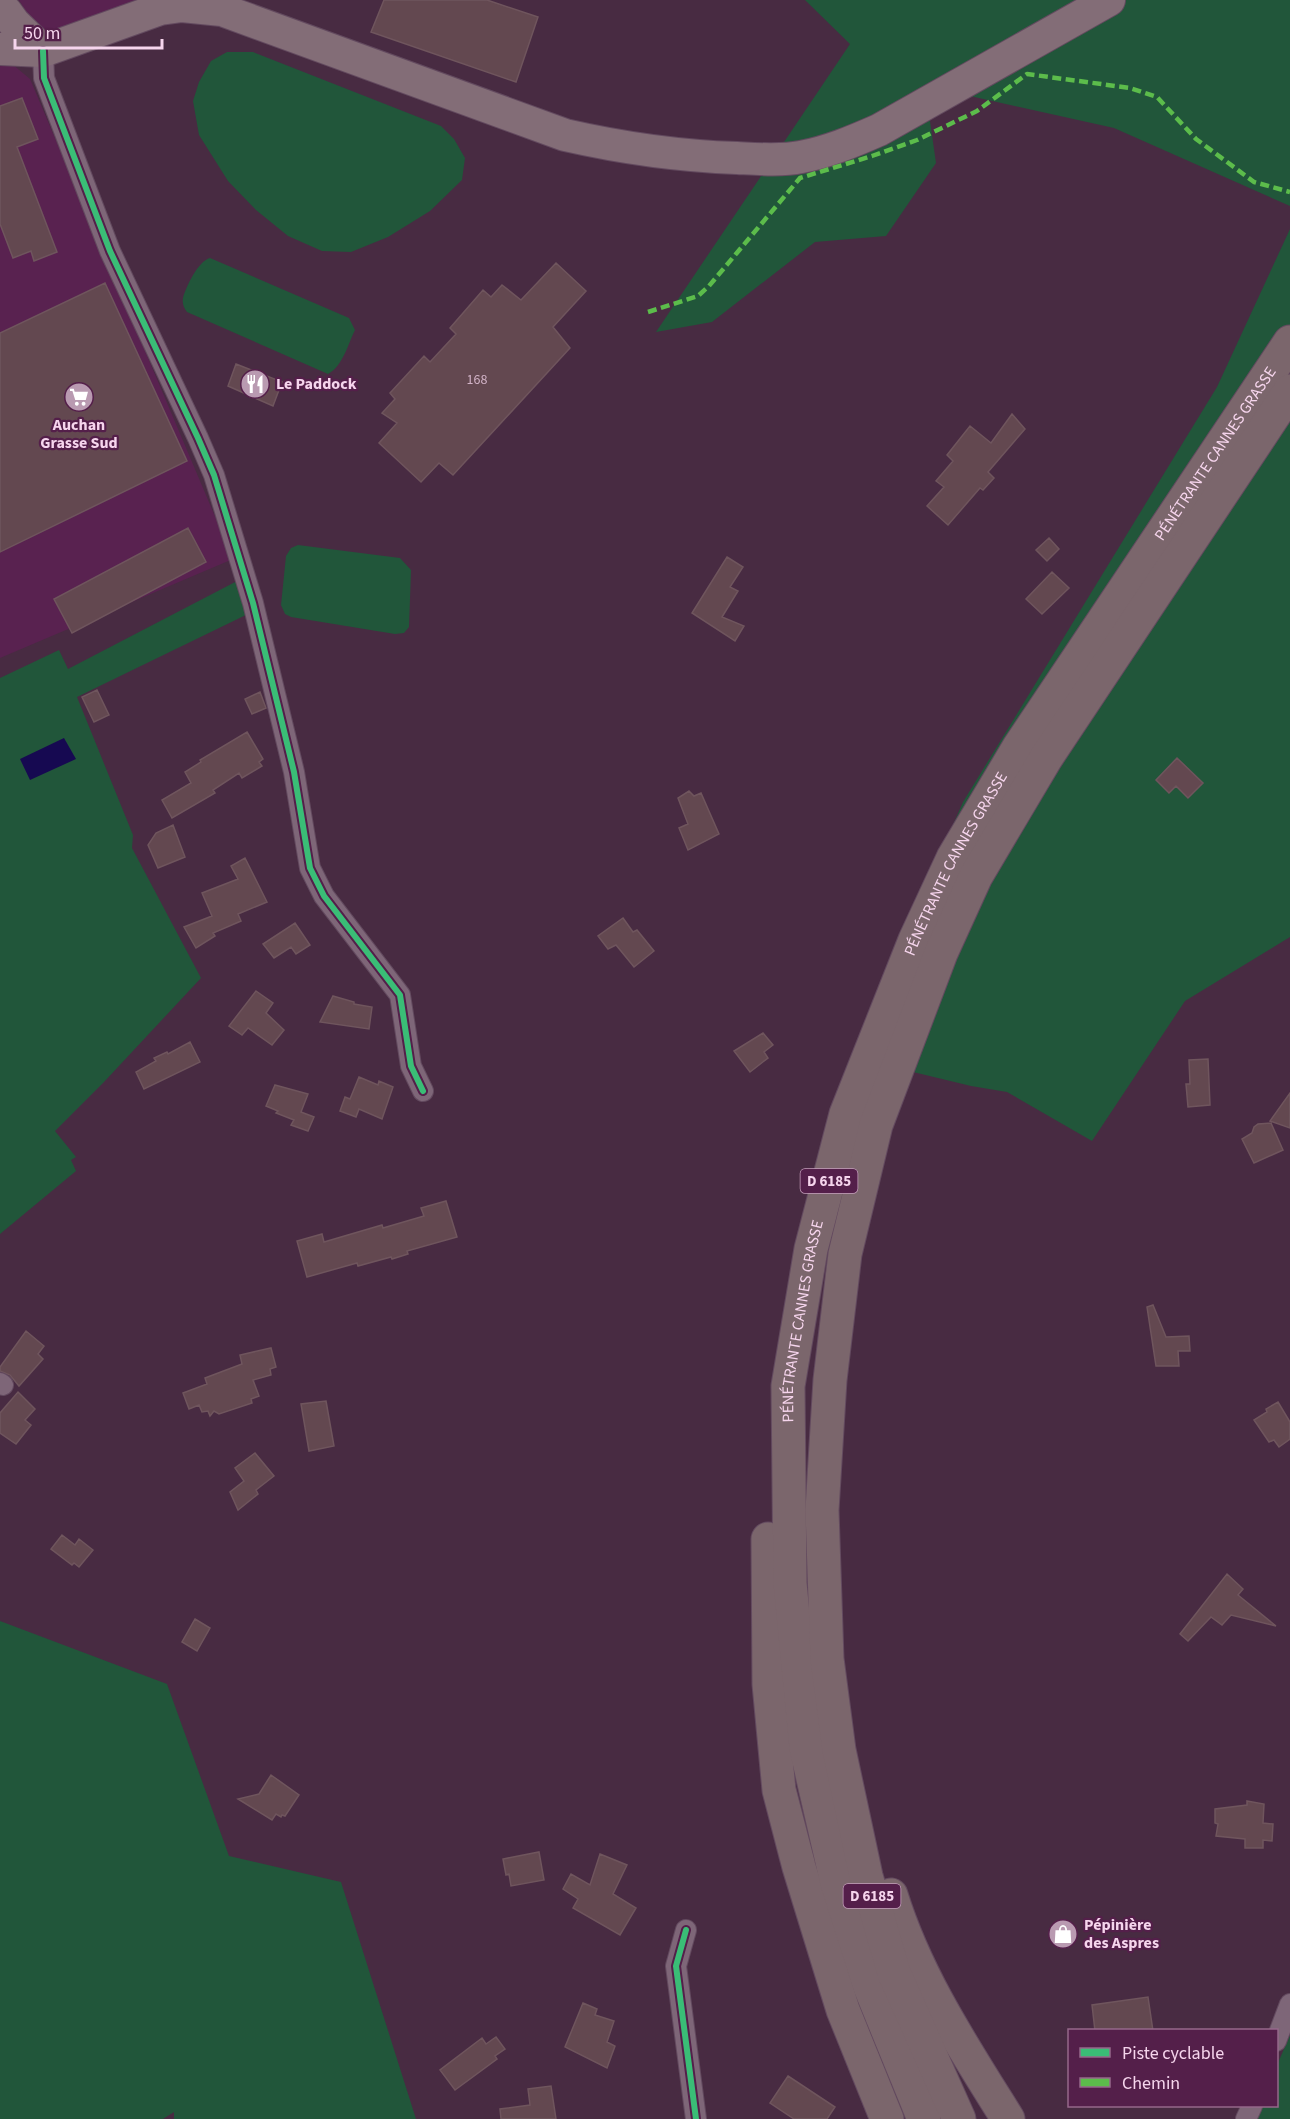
<svg xmlns="http://www.w3.org/2000/svg" width="1290" height="2119" font-family="'Source Sans 3',sans-serif">
	<style>
		.built { fill: #592250 }
		.green { fill: #21563a }
		.water { fill: #160951 }
		.building { fill: #634850; stroke: #6f555d; stroke-width: 1.5 }
		.lines { fill: none; stroke-linecap: round; stroke-linejoin: round }
		.street-casing { stroke: #634a5f; stroke-width: 22 }
		.primary-casing { stroke: #634a5f; stroke-width: 34 }
		.highway-casing { stroke: #634a5f; stroke-width: 35 }
		.street { stroke: #7e6678; stroke-width: 20 }
		.primary { stroke: #836d77; stroke-width: 32 }
		.highway { stroke: #7b666c; stroke-width: 33 }
		.quiet { stroke: #5cbc4b; stroke-width: 4.5; stroke-dasharray: 9 4.5; stroke-linecap: butt }
		.cycleway-casing { stroke: #541f4a; stroke-width: 10 }
		.cycleway { stroke: #3abd76; stroke-width: 6 }
		.labels { text-anchor: middle; dominant-baseline: central; stroke-width: 4.5; stroke-linejoin: round; paint-order: stroke }
		.number-label { font-size: 14px; fill: #d1b2c6 }
		.shield { fill: #541f4a; stroke: #c59ebc; stroke-width: 1.5 }
		.shield-label { font-size: 15px; font-weight: bold; fill: #f6d5ed }
		.poi-label { font-size: 16px; font-weight: bold; fill: #f6d5ed; stroke: #541f4a; text-anchor: start }
		.street-label { font-size: 16px; fill: #f6d5ed; stroke: #541f4a }
	</style>
	<rect width="100%" height="100%" fill="#482b42"/>
	<path class="built" d="M19 0H209L51 55Z
		M0 54 30 79 233 559 0 658Z"/>
	<path class="green" d="M805 0H1290V206L1114 128 925 86 936 163 886 236 815 242 712 322 656 332 850 44Z
		M227 52H253L441 126 454 139 465 158 462 180 430 211 388 237 351 252 322 251 288 236 256 210 228 181 199 135 193 101 199 82 211 61Z
		M1290 229V937L1185 1001 1092 1141 1007 1092 971 1086 851 1057 963 802 1217 387Z
		M210 258 349 318 355 330C348 344 343 366 328 374L187 312C184 308 182 304 183 298 186 287 198 261 210 258Z
		M298 545 400 558 411 570 409 627 404 633 395 634 291 617 285 614 281 605 286 556 291 548Z
		M239 580 250 613 77 697 133 835 132 848 201 978 104 1082 55 1131 76 1157 71 1160 76 1171 0 1234V678L59 650 68 669Z
		M0 1621 167 1684 229 1856 341 1882 416 2119H174V2112L163 2119H0Z
		M1290 2035V2119H1252L1258 2106H1276L1277 2065Z"/>
	<path class="water" d="M64 738 76 759 30 780 20 759Z"/>
	<path class="building" d="M384 0H487L538 17 516 82 371 32Z
		M22 98 38 139 17 147 57 252 34 261 31 251 13 258 0 224V106Z
		M556 263 586 291 553 327 570 348 453 475 439 463 421 482 379 443 397 423 382 413 395 399 390 393 424 356 430 362 456 334 450 328 483 290 491 297 502 285 521 300Z
		M105 283 187 461 0 552V333Z
		M236 364 282 382 273 406 228 386Z
		M1012 414 1025 429 988 472 994 478 983 490 980 488 948 525 927 506 944 487 936 481 953 461 947 455 970 426 991 443Z
		M188 528 206 562 72 633 54 599Z
		M1049 538 1059 549 1047 561 1036 550Z
		M727 557 743 567 730 587 738 591 722 617 744 626 735 641 692 613Z
		M1052 572 1069 588 1042 614 1026 599Z
		M97 690 109 715 94 722 82 697Z
		M260 692 266 708 252 714 245 699Z
		M247 732 263 759 259 762 262 766 242 778 239 773 213 790 215 793 172 818 162 800 191 783 185 772 201 762 200 760Z
		M1177 758 1203 783 1188 798 1176 786 1169 793 1156 780Z
		M689 791 694 796 701 793 719 834 688 850 679 828 688 824 678 798Z
		M173 825 185 857 158 868 148 845 156 833Z
		M245 858 267 902 238 914 241 921 213 933 215 936 196 948 184 927 212 916 202 893 238 879 231 866Z
		M623 918 633 932 637 930 654 951 634 967 616 945 608 949 598 936Z
		M295 923 310 945 296 954 291 947 274 958 263 944Z
		M256 991 273 1003 266 1013 284 1030 272 1045 248 1028 242 1035 229 1026Z
		M333 996 354 1002V1004L372 1007 369 1029 320 1022Z
		M763 1033 773 1045 764 1052 768 1058 750 1072 734 1051Z
		M190 1042 200 1062 144 1089 136 1072 156 1061 154 1058 167 1052 168 1054Z
		M1208 1059 1210 1105 1188 1107 1186 1084H1190L1189 1060Z
		M359 1077 378 1085 379 1081 393 1087 382 1119 359 1109 356 1117 340 1111 345 1097 350 1099Z
		M275 1085 308 1094 301 1112 314 1117 308 1131 291 1125 294 1120 276 1113 278 1111 266 1106Z
		M1290 1093V1128L1270 1121Z
		M1271 1123 1283 1150 1254 1163 1242 1139 1252 1133 1254 1127 1258 1124Z
		M446 1201 457 1237 407 1251 408 1254 392 1259 391 1257 358 1266 357 1263 307 1277 297 1241 322 1234 324 1242 382 1225 383 1228 424 1216 421 1208Z
		M1153 1305 1166 1337 1189 1336 1190 1351H1178L1179 1366H1156L1147 1307Z
		M26 1331 44 1346 38 1354 43 1359 19 1386 10 1375 0 1371V1367Z
		M271 1348 276 1367 270 1369 271 1375 253 1380 259 1396 251 1399 252 1403 219 1414 214 1411 210 1416 208 1411 202 1412 199 1405 189 1409 183 1393 207 1384 205 1378 242 1364 240 1355Z
		M18 1392 35 1409 25 1420 31 1425 16 1444 0 1433V1413Z
		M326 1401 334 1446 309 1451 301 1404Z
		M1278 1402 1290 1422V1439L1279 1447 1274 1440 1269 1442 1254 1420 1267 1412 1266 1409Z
		M255 1453 274 1476 256 1490 258 1494 238 1510 230 1492 244 1481 235 1468Z
		M62 1535 75 1545 79 1539 93 1550 79 1567 74 1563 72 1565 51 1549Z
		M1227 1574 1243 1589 1238 1595 1276 1626 1231 1615 1222 1625 1211 1617 1188 1641 1180 1634Z
		M195 1619 210 1628 197 1651 182 1642Z
		M271 1775 299 1795 285 1816 282 1815 281 1817 276 1814 272 1820 238 1799 259 1794Z
		M1247 1801 1264 1804 1263 1823 1273 1824 1272 1841 1263 1840V1848H1245V1839L1216 1836 1218 1824 1215 1823V1809L1247 1805Z
		M539 1852 544 1880 511 1886 509 1874 506 1875 503 1859Z
		M600 1854 627 1865 613 1894 636 1908 620 1935 573 1908 578 1899 563 1889 571 1874 590 1885Z
		M1148 1997 1153 2031H1095L1092 2005Z
		M583 2003 597 2009 595 2015 614 2021 607 2042 615 2046 607 2068 565 2047Z
		M496 2037 505 2049 495 2056 497 2059 455 2090 440 2070 482 2038 486 2044Z
		M788 2076 835 2107 827 2119H794L770 2103Z
		M551 2086 556 2119H501L500 2109 530 2105 528 2089Z"/>
	<g class="lines">
		<g class="street-casing">
			<path id="street" d="M43 51 44 78 110 251 198 438 214 475 253 603 294 772 310 868 324 896 400 995 411 1066 423 1091
				M0 1383 3 1385
				M686 1930 676 1966 696 2119
				M1276 2041 1290 2004
				M1246 2119 1252 2106"/>
		</g>
		<g class="primary-casing">
			<path id="primary" d="M6 12 14 23 43 51
				M0 49 43 51 160 9 182 6 222 10 565 135C622 148 677 156 737 158 757 159 781 161 801 157 828 152 854 141 879 130L1109 0"/>
		</g>
		<g class="highway-casing">
			<g id="highway">
				<path d="M768 1539 769 1684 779 1790 799 1867 843 2010 887 2119"/>
				<path d="M891 1895C916 1976 963 2047 1008 2119"/>
				<path id="s1" d="M924 2119 870 1987 837 1883 806 1748 790 1583 788 1386 811 1249 846 1114 915 940 953 858 1019 747 1290 342"/>
				<path d="M959 2119 894 1973 866 1876 839 1750 827 1659 822 1510 830 1380 845 1254 876 1125 941 953 976 876 1046 758 1290 391"/>
			</g>
		</g>
		<use href="#street" class="street"/>
		<use href="#primary" class="primary"/>
		<use href="#highway" class="highway"/>
		<path class="quiet" d="M648 312 698 296 709 286 800 178 872 156 917 140 977 111 1027 74 1130 88 1157 97 1196 139 1254 182 1290 192"/>
		<g class="cycleway-casing">
			<path id="cycleway" d="M43 51 44 78 110 251 198 438 214 475 253 603 294 772 310 868 324 896 400 995 411 1066 423 1091
				M686 1930 676 1966 696 2119"/>
		</g>
		<use href="#cycleway" class="cycleway"/>
	</g>
	<defs>
		<g id="restaurant-disc" transform="scale(1.5)"><circle r="9.5" fill="#b99ab1" stroke="#541f4a"/><path d="M-5-6h1v4h1v-4h1v4h1v-4h1v5L-1.5 .5V6h-2V.5L-5-1ZM5-6V6H3V1.5H1.5Q1.5-4 5-6Z" fill="#fff"/></g>
		<g id="supermarket-disc" transform="scale(1.5)"><circle r="9.5" fill="#b99ab1" stroke="#541f4a"/><path d="M-6-5.5h2.5l.6 2H6L4.5 2H-2.5L-4.4-4H-6ZM-1.5 3.2a1.3 1.3 0 1 0 .1 0ZM3 3.2a1.3 1.3 0 1 0 .1 0Z" fill="#fff"/></g>
		<g id="shop-disc" transform="scale(1.5)"><circle r="9.5" fill="#b99ab1" stroke="#541f4a"/><path d="M-5-2.5h2.3a2.7 3.5 0 0 1 5.4 0H5L5.5 6h-11ZM-1.5-2.5h3a1.5 2.3 0 0 0-3 0Z" fill="#fff"/></g>
	</defs>
	<g fill-rule="evenodd">
		<use href="#restaurant-disc" x="255" y="384"/>
		<use href="#supermarket-disc" x="79" y="397"/>
		<use href="#shop-disc" x="1063" y="1934"/>
	</g>
	<g class="labels">
		<g class="number-label">
			<text x="477" y="380">168</text>
		</g>
		<g class="shield">
			<rect x="800.5" y="1169" width="57" height="24" rx="4.5"/>
			<rect x="843.5" y="1884" width="57" height="24" rx="4.5"/>
		</g>
		<g class="shield-label">
			<text x="829" y="1181">D 6185</text>
			<text x="872" y="1896">D 6185</text>
		</g>
		<g class="poi-label">
			<text x="276" y="384">Le Paddock</text>
			<text x="79" y="425" text-anchor="middle">Auchan<tspan x="79" dy="18">Grasse Sud</tspan></text>
			<text x="1084" y="1925">Pépinière<tspan x="1084" dy="18">des Aspres</tspan></text>
		</g>
		<g class="street-label">
			<text stroke="none"><textPath href="#s1" startOffset="1791">PÉNÉTRANTE CANNES GRASSE</textPath></text>
			<text stroke="none"><textPath href="#s1" startOffset="1305">PÉNÉTRANTE CANNES GRASSE</textPath></text>
			<text stroke="none"><textPath href="#s1" startOffset="819">PÉNÉTRANTE CANNES GRASSE</textPath></text>
		</g>
	</g>
	<rect x="1068" y="2029" width="210" height="78" fill="#541f4a" stroke="#95688b" stroke-width="1.5"/>
	<rect x="1080" y="2048" width="30" height="9" fill="#3abd76" stroke="#95688b" stroke-width="1.5"/>
	<text x="1122" y="2059" font-size="18" fill="#f6d5ed">Piste cyclable</text>
	<rect x="1080" y="2078" width="30" height="9" fill="#5cbc4b" stroke="#95688b" stroke-width="1.5"/>
	<text x="1122" y="2089" font-size="18" fill="#f6d5ed">Chemin</text>
	<path d="M15 39v9h147v-9" fill="none" stroke="#f6d5ed" stroke-width="3"/>
	<text x="24" y="39" font-size="18" fill="#f6d5ed" stroke="#541f4a" stroke-width="4.5" paint-order="stroke">50 m</text>
</svg>
